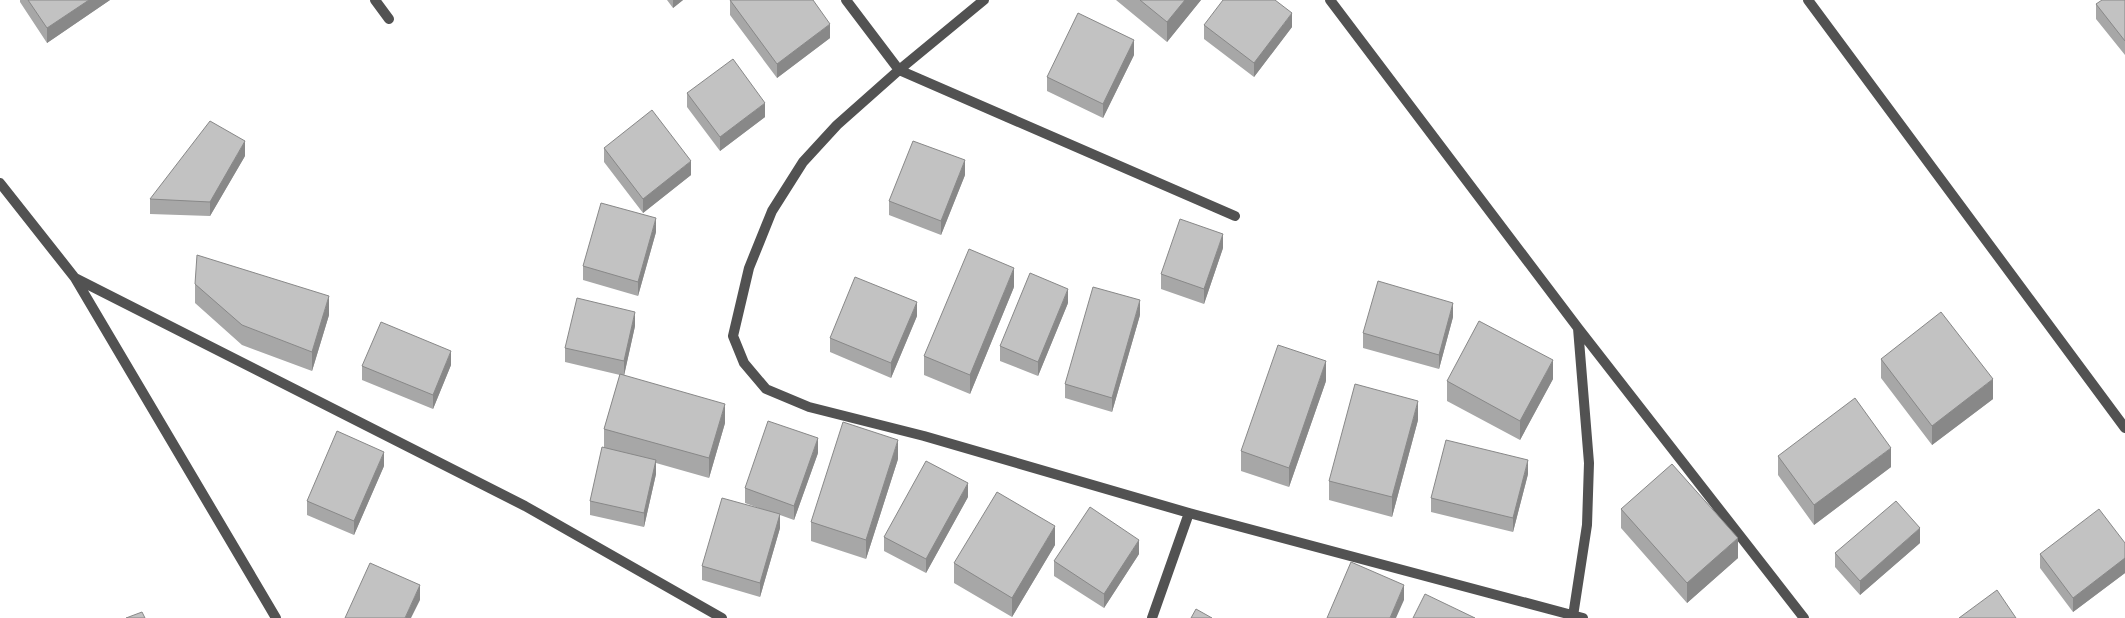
<svg xmlns="http://www.w3.org/2000/svg" width="2125" height="618" font-family="'Asap Condensed',sans-serif">
	<style>
		.lines { fill: none; stroke-linecap: round; stroke-linejoin: round }
		.street { stroke: #525252; stroke-width: 10 }
		.wall { fill: #a7a7a7 }
		.shaded-wall { fill: #888 }
		.building { fill: #c2c2c2; stroke: #888 }
	</style>
	<rect width="100%" height="100%" fill="#fff"/>
	<g class="lines">
		<path class="street" d="M375 0 389 19
			M846 0 899 70 1235 216
			M984 0 899 70 837 125 803 162 772 211 749 268 733 336 744 363 766 389 809 407 924 436 1189 513 1583 618
			M1330 0 1578 328 1804 618
			M1808 0 2125 428
			M0 183 75 278 276 618
			M75 278 525 506 722 618
			M1573 616 1587 525 1589 463 1578 328
			M1152 618 1189 513"/>
	</g>
	<path class="wall" d="M20 0H110L47 43 20 2Z
		M667 0H683L673 8Z
		M730 0 830 38 777 78 730 15Z
		M1116 0H1201L1167 42Z
		M2125 0V55L2096 19V4Z
		M1204 25 1292 27 1254 77 1204 39Z
		M1134 55 1103 118 1047 91V77Z
		M687 93 765 117 720 151 687 107Z
		M604 148 691 175 643 213 604 162Z
		M245 156 210 216 150 214V199Z
		M965 175 941 235 889 215V201Z
		M656 232 638 296 583 280V266Z
		M1223 248 1204 304 1161 289V274Z
		M195 284 329 315 312 371 242 345 195 303Z
		M1014 287 970 394 924 375V356Z
		M1068 303 1038 376 1000 361V346Z
		M1140 315 1112 412 1065 398V384Z
		M917 316 891 378 830 352V338Z
		M1453 317 1439 369 1363 348V333Z
		M635 326 624 375 725 423 709 478 656 463V474L644 527 590 515V501L604 448V429L620 375 565 362V348Z
		M1881 359 1993 399 1932 445 1881 378Z
		M451 365 433 409 362 380V366Z
		M1553 379 1520 440 1447 401V381Z
		M1326 381 1289 487 1241 471V451Z
		M1418 420 1392 517 1329 500V481Z
		M818 453 794 520 780 515V528L760 597 702 580V566L764 510 745 503V488Z
		M1778 456 1891 467 1814 525 1778 475Z
		M898 459 866 559 811 541V522Z
		M384 466 354 535 307 515V501Z
		M1528 474 1513 532 1431 512V498Z
		M968 497 926 573 884 551V537Z
		M1621 509 1738 558 1687 603 1621 528Z
		M1920 543 1860 595 1835 567V553Z
		M2125 543V573L2073 612 2040 568V554Z
		M1055 545 1012 617 954 583V563Z
		M1139 554 1104 608 1054 576V561Z"/>
	<path class="shaded-wall" d="M89 0H110L47 43V28Z
		M673 0H683L673 8Z
		M1185 0H1201L1167 42V22Z
		M1292 13V27L1254 77V63Z
		M830 24V38L777 78V64Z
		M1134 40V55L1103 118V104Z
		M765 103V117L720 151V137Z
		M245 141V156L210 216V202Z
		M965 160V175L941 235V221Z
		M691 161V175L643 213V199Z
		M656 218V232L638 296V282Z
		M1223 234V248L1204 304V289Z
		M1014 268V287L970 394V375Z
		M1068 289V303L1038 376V362Z
		M329 296V315L312 371V352Z
		M1140 300V315L1112 412V398Z
		M917 302V316L891 378V363Z
		M1453 303V317L1439 369V355Z
		M635 312V326L624 376V361Z
		M451 351V365L433 409V395Z
		M1553 360V379L1520 440V421Z
		M1326 361V381L1289 487V468Z
		M1993 379V399L1932 445V426Z
		M1418 401V420L1392 517V497Z
		M725 404V423L709 478V458Z
		M818 438V453L794 520V506Z
		M898 440V459L866 559V540Z
		M1891 448V467L1814 525V505Z
		M384 452V466L354 535V521Z
		M656 460V474L644 527V513Z
		M1528 460V474L1513 532V518Z
		M968 483V497L926 573V559Z
		M780 514V528L760 597V583Z
		M1055 526V545L1012 617V598Z
		M1920 528V543L1860 595V581Z
		M1738 538V558L1687 603V583Z
		M1139 540V554L1104 608V594Z
		M2125 558V573L2073 612V598Z
		M420 585V600L411 618H405Z
		M1404 585V600L1396 618H1390Z"/>
	<path class="building" d="M28 0H89L47 28Z
		M730 0H813L830 24 777 64Z
		M1140 0H1185L1167 22Z
		M1223 0H1275L1292 13 1254 63 1204 25Z
		M2102 0H2125V41L2096 4Z
		M1078 13 1134 40 1103 104 1047 77Z
		M733 59 765 103 720 137 687 93Z
		M652 110 691 161 643 199 604 148Z
		M210 121 245 141 210 202 150 199Z
		M913 141 965 160 941 221 889 201Z
		M601 203 656 218 638 282 583 266Z
		M1180 219 1223 234 1204 289 1161 274Z
		M969 249 1014 268 970 375 924 356Z
		M197 255 329 296 312 352 242 325 195 284Z
		M1030 273 1068 289 1038 362 1000 346Z
		M855 277 917 302 891 363 830 338Z
		M1378 281 1453 303 1439 355 1363 333Z
		M1093 287 1140 300 1112 398 1065 384Z
		M577 298 635 312 624 361 565 348Z
		M1941 312 1993 379 1932 426 1881 359Z
		M1479 321 1553 360 1520 421 1447 381Z
		M381 322 451 351 433 395 362 366Z
		M1278 345 1326 361 1289 468 1241 451Z
		M620 374 725 404 709 458 604 429Z
		M1355 384 1418 401 1392 497 1329 481Z
		M1855 398 1891 448 1814 505 1778 456Z
		M768 421 818 438 794 506 745 488Z
		M843 422 898 440 866 540 811 522Z
		M337 431 384 452 354 521 307 501Z
		M1446 440 1528 460 1513 518 1431 498Z
		M602 447 656 460 644 513 590 501Z
		M926 461 968 483 926 559 884 537Z
		M1672 464 1738 538 1687 583 1621 509Z
		M997 492 1055 526 1012 598 954 563Z
		M722 498 780 514 760 583 702 566Z
		M1896 501 1920 528 1860 581 1835 553Z
		M1090 507 1139 540 1104 594 1054 561Z
		M2099 509 2125 543V558L2073 598 2040 554Z
		M1351 562 1404 585 1390 618H1327Z
		M370 563 420 585 405 618H345Z
		M1997 590 2016 618H1959Z
		M1425 594 1475 618H1413Z
		M1196 609 1212 618H1191Z
		M142 612 145 618H126Z"/>
</svg>
